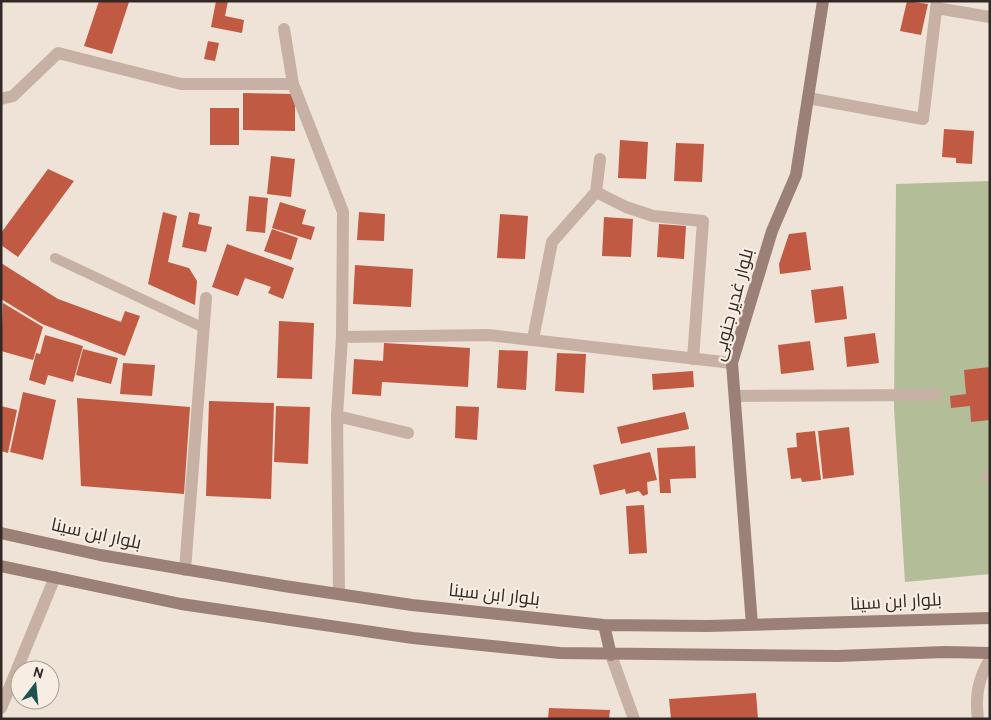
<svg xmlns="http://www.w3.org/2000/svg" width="991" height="720" font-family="Overpass,Cairo,sans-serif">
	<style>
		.green { fill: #b3bd98 }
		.building { fill: #c15a43 }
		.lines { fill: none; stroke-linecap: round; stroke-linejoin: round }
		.service { stroke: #c7b1a4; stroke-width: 10 }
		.minor { stroke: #c7b1a4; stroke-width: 12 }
		.tertiary { stroke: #c7b1a4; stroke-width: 12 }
		.secondary { stroke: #9a8076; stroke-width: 12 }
		.labels { text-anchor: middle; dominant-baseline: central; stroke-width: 4.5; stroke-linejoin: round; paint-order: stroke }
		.street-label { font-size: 18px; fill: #322825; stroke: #f8ede3 }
	</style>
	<rect width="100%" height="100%" fill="#efe2d7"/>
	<path class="green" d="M990 181V574L905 582 894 408 896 184Z"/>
	<path class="building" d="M99 1 129 2 112 54 84 46Z
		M216 1H228L225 16 244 20 242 33 211 27Z
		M907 1 928 4 921 35 900 31Z
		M208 41 219 43 215 61 204 59Z
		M243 93 295 94V131L243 130Z
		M210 108H239V145H210Z
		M944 129 974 131 972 164 956 163V158L942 157Z
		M620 140 648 142 646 179 618 178Z
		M676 143 704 144 702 182 674 181Z
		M271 156 295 159 291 197 267 194Z
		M48 169 74 181 18 257 1 245V233Z
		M249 196 268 198 265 233 246 231Z
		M280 202 306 210 302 224 315 227 311 240 272 228Z
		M163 212 177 216 168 262 189 268 197 281 195 305 148 284Z
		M189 212 200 214 198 224 212 227 206 252 182 247Z
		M359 212 385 214 384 241 357 240Z
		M500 214 528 216 525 259 497 258Z
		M604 217 633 219 631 257 602 256Z
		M659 224 686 226 684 259 657 257Z
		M272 229 298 238 291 260 264 251Z
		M806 232 811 270 780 274 779 264 789 234Z
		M227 244 294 268 283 299 268 293 271 287 245 278 238 296 212 287Z
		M1 263 58 299 121 322 125 311 140 316 125 356 42 324 1 299Z
		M355 265 413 269 411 307 353 304Z
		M843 286 847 319 815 323 811 290Z
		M3 303 43 327 33 360 1 351Z
		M279 321 314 323 312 379 277 378Z
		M875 333 879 363 847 367 844 337Z
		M45 335 83 346 73 382 48 375 45 385 29 380 36 353 40 354Z
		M810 341 814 370 781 374 778 345Z
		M384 343 470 348 468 387 382 382 381 396 352 394 354 359 383 361Z
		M83 349 118 358 111 384 76 375Z
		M499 350 528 351 526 390 497 388Z
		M557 353 586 354 584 393 555 391Z
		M123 363 155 365 152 396 120 394Z
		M990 367V420L971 422 970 406 951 408 950 396 966 394 964 370Z
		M693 371 694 387 653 390 652 374Z
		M23 392 56 400 43 460 10 452Z
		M77 398 190 407 184 494 81 486Z
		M209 401 274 403 271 499 206 496Z
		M1 406 17 410 8 453 1 451Z
		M276 406 310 407 308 464 274 462Z
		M456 406 479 407 477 440 455 438Z
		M685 412 689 429 621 444 617 427Z
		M849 427 854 475 823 479 818 431Z
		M815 431 821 480 802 482 801 478 791 479 787 448 797 447 796 433Z
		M695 446 696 478 670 479 671 493H660L657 448Z
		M650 452 657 480 647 482 648 494 643 496 639 491 626 494 625 489 600 495 593 465Z
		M644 505 647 553 629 554 626 506Z
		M756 693 758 719H671L669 699Z
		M549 708 610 710 609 719H548Z"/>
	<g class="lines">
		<path class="service" d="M55 258 204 328"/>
		<path class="minor" d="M936 8 990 17
			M284 29 293 84 343 212 342 337 337 416 339 594
			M808 98 923 119 937 1
			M1 99 13 96 58 53 181 84H293
			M596 192 626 207 653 216 703 221 693 359
			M342 337 489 335 732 363
			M533 339 552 242 596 192 600 159
			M735 396 937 395
			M337 416 408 433
			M988 477H990
			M185 570 206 298
			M1 708 55 577
			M978 719C975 696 978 679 990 659"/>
		<path class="tertiary" d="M611 655 634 719"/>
		<path class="secondary" d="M1 533 100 555 284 586 412 605 604 625 707 626 990 618
			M1 566 181 604 413 638 560 653 837 656 945 652 990 653
			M604 625 611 655
			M752 625 732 363 772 231 796 175 823 1"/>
	</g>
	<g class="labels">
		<g class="street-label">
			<text transform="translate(734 305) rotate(-75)">بلوار غدیر جنوبی</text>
			<text transform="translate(96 535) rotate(12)">بلوار ابن سینا</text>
			<text transform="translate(494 596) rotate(6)">بلوار ابن سینا</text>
			<text transform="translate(896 603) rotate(-3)">بلوار ابن سینا</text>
		</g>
	</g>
	<rect width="991" height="720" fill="none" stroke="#322825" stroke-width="5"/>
	<g transform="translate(35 685) rotate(16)"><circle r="24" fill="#f8ede3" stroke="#a99e97"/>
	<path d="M0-4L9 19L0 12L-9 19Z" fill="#1d5252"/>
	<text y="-8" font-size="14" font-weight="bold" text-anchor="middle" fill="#322825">N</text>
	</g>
</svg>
